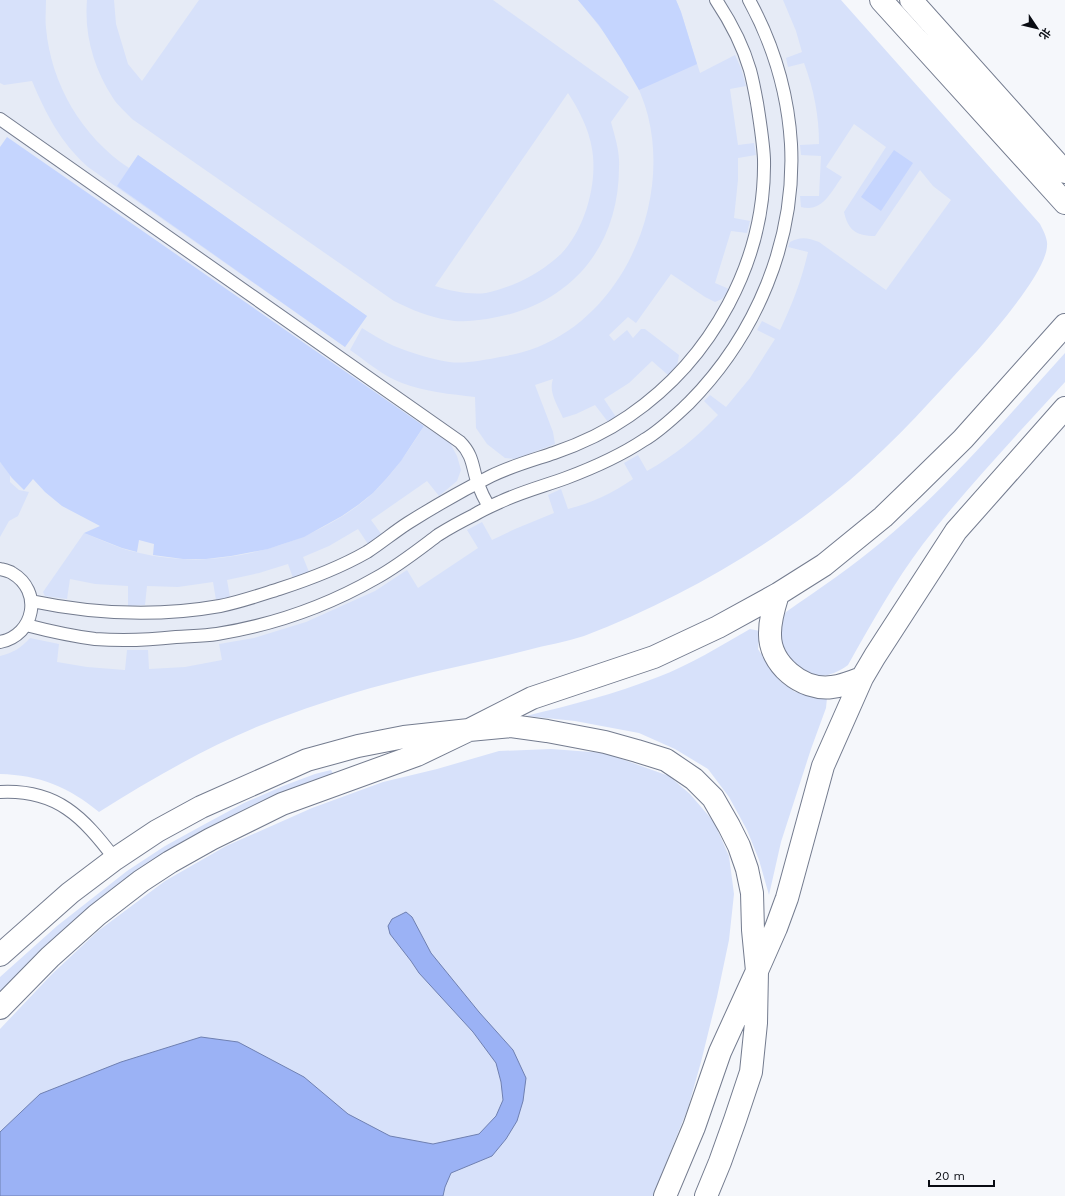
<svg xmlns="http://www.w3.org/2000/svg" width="1065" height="1196" font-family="'Work Sans','Noto Sans SC',sans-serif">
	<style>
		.built { fill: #e6ebf6 }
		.green { fill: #d7e1fa; fill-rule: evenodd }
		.water { fill: #9bb2f5; stroke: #6f80b1 }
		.building { fill: #c5d5fe }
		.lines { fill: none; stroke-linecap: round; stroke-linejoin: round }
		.lane-casing { stroke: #747c8f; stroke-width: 14 }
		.secondary-casing { stroke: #747c8f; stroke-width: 24 }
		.primary-casing { stroke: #747c8f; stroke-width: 24 }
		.lane { stroke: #fff; stroke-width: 12 }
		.secondary { stroke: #fff; stroke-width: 22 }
		.primary { stroke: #fff; stroke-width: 22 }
	</style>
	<rect width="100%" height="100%" fill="#f5f7fb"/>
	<path class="built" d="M0 0H804L995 206 726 482 0 753Z"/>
	<path class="green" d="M0 0H46C46 9 45 19 46 28 51 84 82 137 129 168L138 155 367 316 345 347 88 167C60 142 46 114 32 81L4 85 0 83Z
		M87 0H114L116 24 128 64 142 81 199 0H493L629 97 611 122C615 137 620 152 619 167 619 237 582 292 514 313 497 318 466 324 448 320 429 317 412 310 394 301L132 119C126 112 118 106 113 98 94 69 84 35 87 0ZM568 93C579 110 589 129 592 149 598 183 585 229 561 254 547 267 530 278 512 285 504 288 495 291 486 293 469 295 451 291 435 286Z
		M578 0H676L681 12 700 73 735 55 741 68 746 86 730 89 738 145 754 143 756 155 738 158V180L734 218 750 221 747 233 731 231 715 283 729 289 722 299 715 302 705 297 671 274 636 323 628 317 609 335 614 341 627 330 633 338 641 329H645L679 355 677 366 668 375 652 361 629 383 604 399 616 417 608 422 595 405 576 414 563 418C558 406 548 392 553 379L535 385 553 432 555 444 515 459 505 458 487 444 476 428 475 397C451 394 425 392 402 383 383 376 366 361 350 350L362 328C372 334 383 341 394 346 411 353 431 359 449 362 465 364 484 360 500 357 513 355 525 352 538 347 624 312 670 204 648 116 637 72 606 34 578 0Z
		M783 0H841L1040 224C1043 230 1048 239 1047 246 1046 272 995 330 977 351 936 395 896 441 850 480 772 546 680 599 584 636 566 642 546 645 528 650 481 662 433 671 386 684 343 695 300 710 259 726 203 749 150 780 99 812 69 787 39 775 0 774V656C13 653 21 648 30 638L59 644 57 662 87 667 125 670 127 650H148L149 669 185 667 222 660 219 644 254 638 306 622 375 591 407 570 418 588 478 548 467 530 482 522 492 540 515 529 554 513 548 495 561 489 568 509C592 503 613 493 633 479L624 463 638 455 647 471C674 456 697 437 718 415L704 401 710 395 726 407 750 378 775 339 757 330 762 321 780 330C792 305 802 279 808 252L788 247 790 242C801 236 808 238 819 242L886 290 951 200 933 186 920 170 875 236C856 236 848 230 844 212L886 147 854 124 826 167 842 177C831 192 822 213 801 207L800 196H819L821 156 801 155 800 145 819 144C819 116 814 90 804 63L788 67 786 58 802 52 796 31Z
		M1065 353V382C1017 435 967 487 923 544 895 581 871 624 848 665 840 671 830 676 819 676 796 674 775 646 780 623 781 619 784 616 786 612 819 589 853 566 884 540 950 485 1007 417 1065 353Z
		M424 426 450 443 457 456 461 470 457 481 439 496 427 481 371 520 382 535 368 544 358 529 329 546 303 557 309 572 293 578 288 564 259 573 227 580 230 597 216 600 213 582 178 587 147 586 145 605 128 606V586L95 584 70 579 67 599 45 596 43 592 84 533C96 538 108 543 121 548 138 554 164 558 183 559 246 563 327 536 373 493 394 473 409 450 424 426Z
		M0 462 10 475V482L19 490 29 492 18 516 9 521 0 537Z
		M750 629 760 631 758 649 768 665 781 682 795 692 827 698 826 708 811 749 781 842 769 895 759 860 747 830 729 797 708 769 675 749 639 733 575 721 526 716C571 705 615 694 658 677 690 665 720 646 750 629Z
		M551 749 605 753 669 776 690 794 714 822 729 856 734 894 729 940 717 997 701 1062 688 1108 653 1196H0V1029L52 974 98 931 165 881 226 846 312 808 383 782 437 769 499 751Z
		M331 770 334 775 260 804 0 995V977L57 926 127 871 165 846 205 824 244 803 283 786 315 774Z"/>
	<path class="water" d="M406 912 412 917 431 953 479 1012 513 1050 526 1078 523 1101 517 1121 506 1139 492 1156 451 1173 445 1187 443 1196H0V1132L40 1094 121 1062 201 1037 238 1042 304 1077 348 1114 390 1136 433 1144 479 1134 496 1116 503 1100 501 1082 496 1063 473 1032 419 973 411 961 390 934 388 926 392 919Z"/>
	<path class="building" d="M578 0H676L681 12 697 64 639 90 621 59 599 25Z
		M7 137 424 426 401 461 387 478 373 493 358 505 342 516 304 537 268 549 231 556 206 559H183L153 555 154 544 139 540 137 552 122 548 84 533 100 526 62 506 45 492 33 479 24 490 12 478 0 462V147Z
		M894 150 913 163 881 211 861 197Z
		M138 155 367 316 345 347 117 186Z"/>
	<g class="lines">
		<g class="lane-casing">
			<path id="lane" d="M0 119 460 442C474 456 472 468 478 484 481 492 485 500 489 507
				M0 569C4 570 9 571 12 573 43 591 35 635 0 642
				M31 601C93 614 158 617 220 606 240 602 260 595 279 589 310 579 339 568 367 552 381 543 394 532 408 523 435 506 463 490 491 476 511 466 533 460 554 453 580 444 606 432 629 416 712 359 766 261 764 159 763 140 760 122 757 103 755 92 753 81 750 70 743 46 730 21 716 0
				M26 625C49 631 71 636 95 639 122 641 149 640 176 637 190 636 204 636 217 634 273 625 327 606 376 578 398 566 418 550 438 535 449 528 462 521 474 515 482 510 491 506 500 502 521 492 544 486 566 478 590 469 623 454 644 440 661 430 675 416 689 403 756 335 796 241 791 144 788 94 773 44 749 0
				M0 792C57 789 83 817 115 859"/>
		</g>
		<g class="secondary-casing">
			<path id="secondary" d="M881 0 1065 203
				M911 0 1065 172"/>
		</g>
		<g class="primary-casing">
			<path id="primary" d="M778 594C774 607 770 619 770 633 769 664 802 691 832 687 842 686 852 682 862 678
				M0 955 70 893 115 859 157 831 201 807 307 760 358 746 404 737 469 730 532 698 654 657 718 627 778 594 824 565 883 517 913 488 963 439 1065 325
				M0 1008 50 957 97 915 141 881 170 862 211 839 282 804 417 755 469 730 511 726 547 731 605 742 637 751 666 760 694 779 713 798 729 826 739 846 747 869 752 893 753 930 757 971 720 1052 694 1127 665 1196
				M706 1196 720 1162 735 1120 751 1072 756 1023 757 971 776 928 787 898 823 766 862 678 875 656 956 531 1065 408"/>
		</g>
		<use href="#lane" class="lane"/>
		<use href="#secondary" class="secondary"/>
		<use href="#primary" class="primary"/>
	</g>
	<g transform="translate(1037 28) rotate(125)" stroke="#f5f7fb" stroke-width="3" paint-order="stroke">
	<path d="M0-3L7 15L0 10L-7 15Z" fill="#090c13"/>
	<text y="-6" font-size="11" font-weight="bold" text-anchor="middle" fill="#090c13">北</text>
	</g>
	<path d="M929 1180v6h65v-6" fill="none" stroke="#090c13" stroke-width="2"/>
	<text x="935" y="1180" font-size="12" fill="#090c13" stroke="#f5f7fb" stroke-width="3" paint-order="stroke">20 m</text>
</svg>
